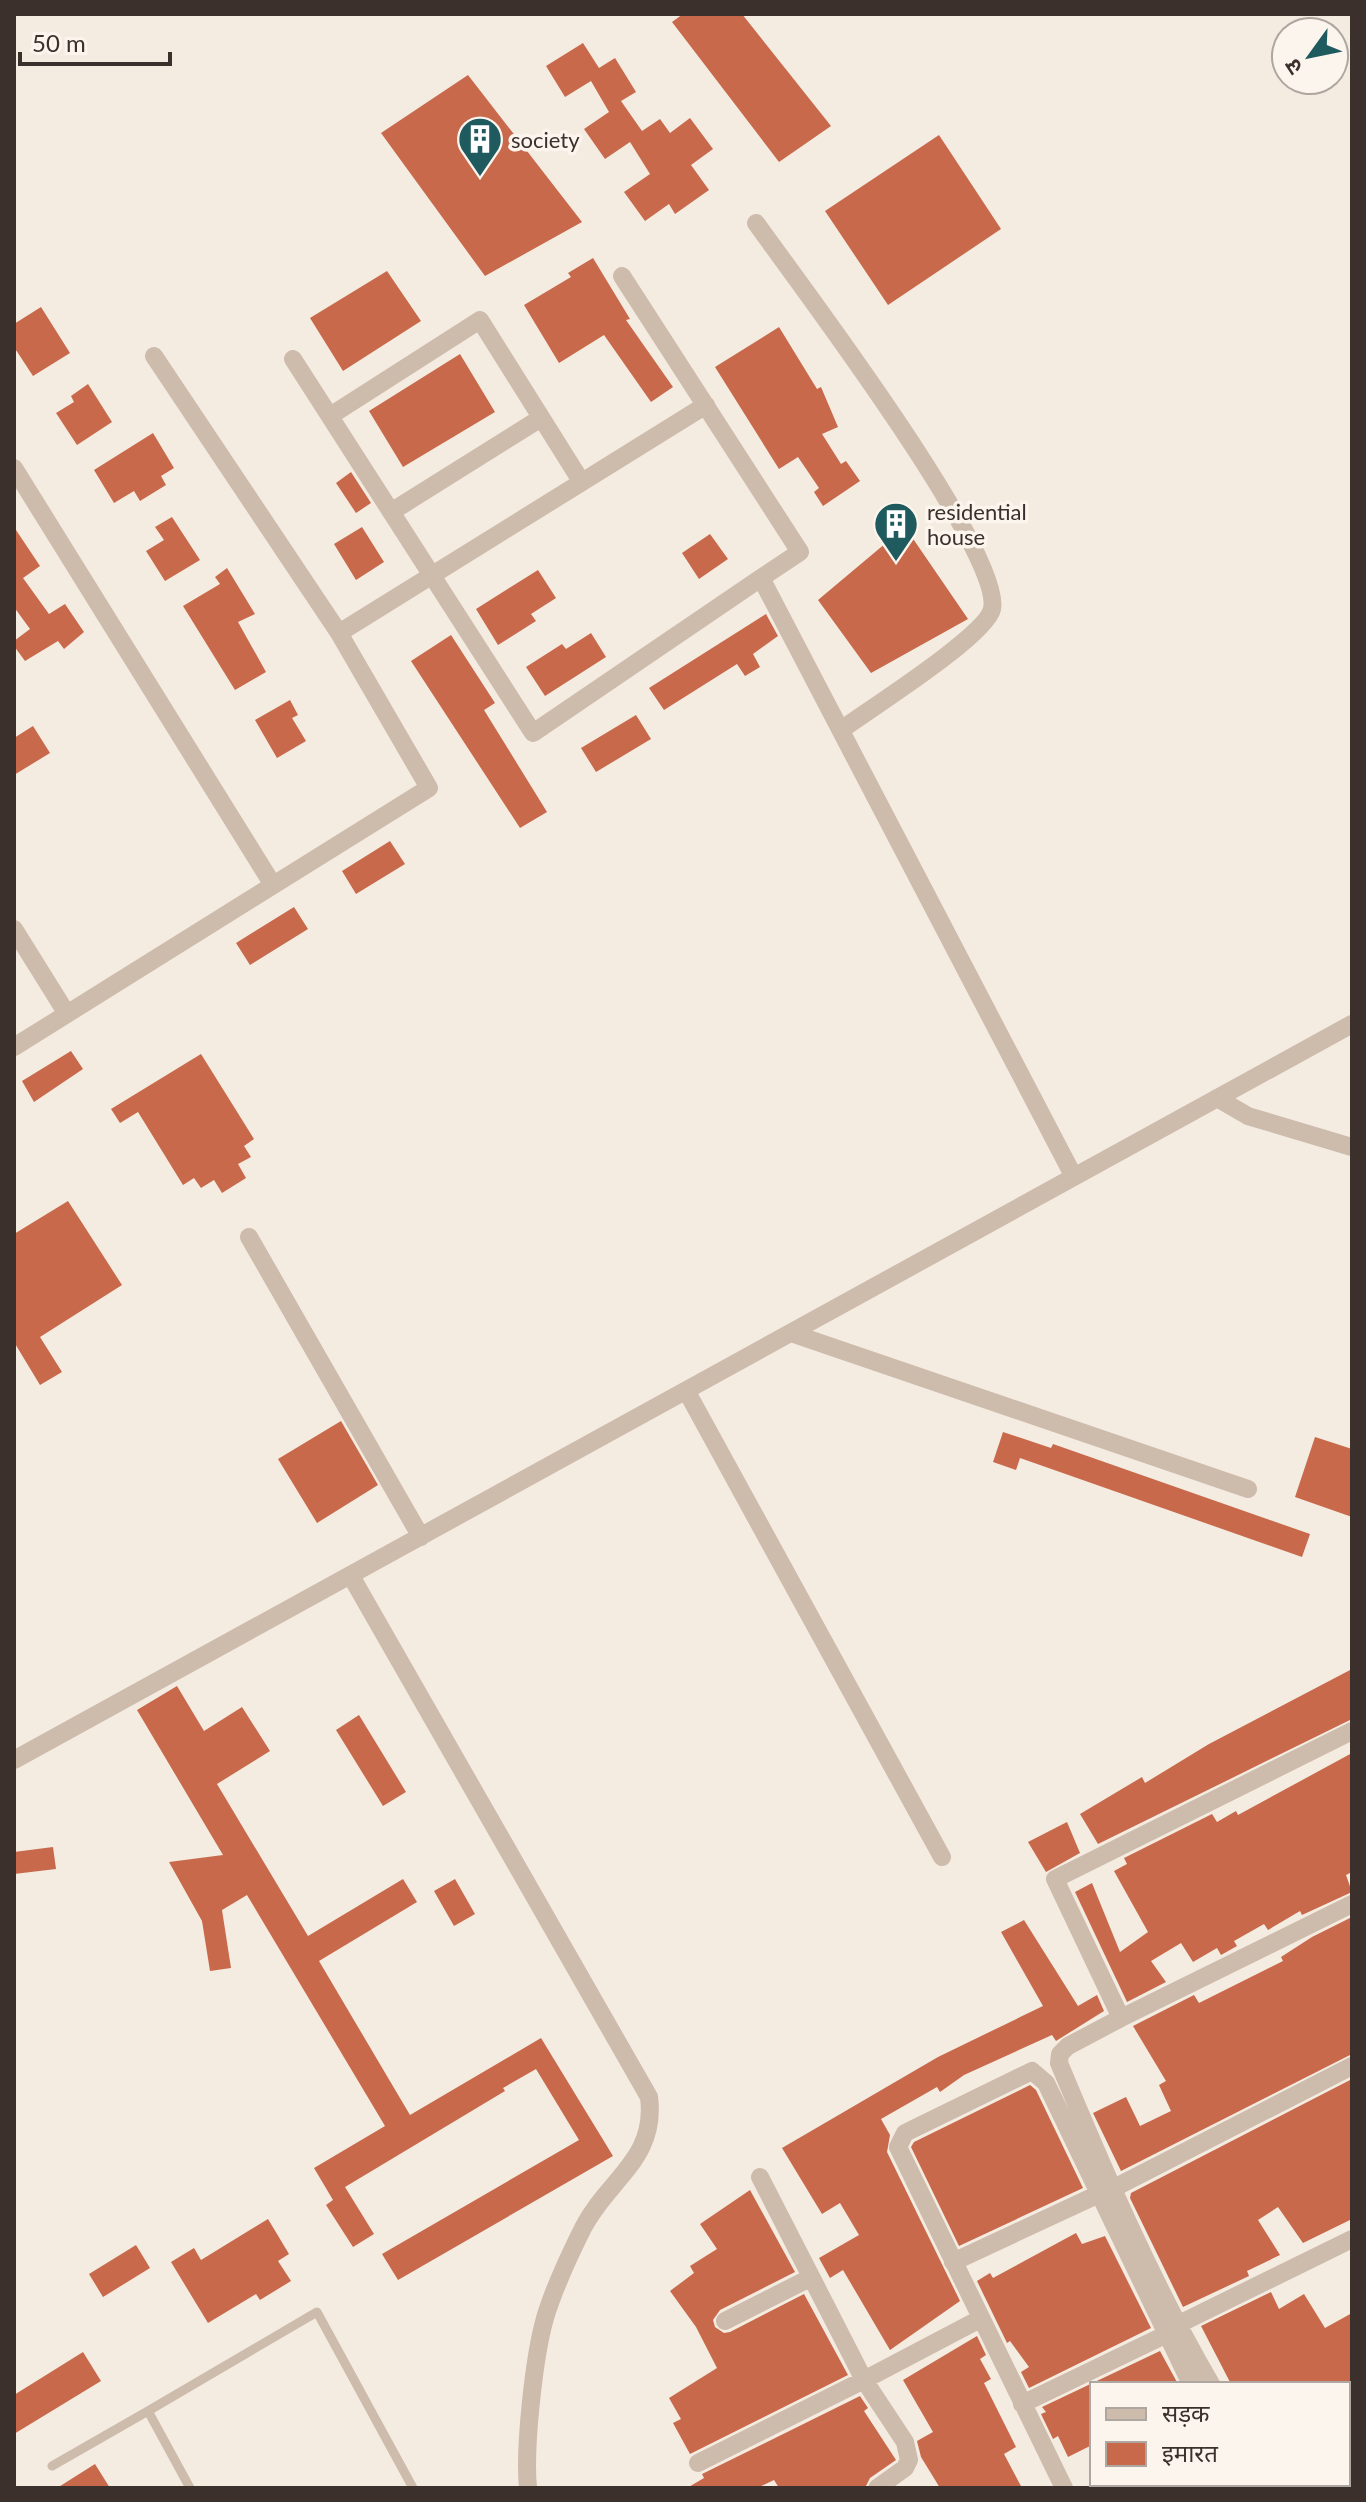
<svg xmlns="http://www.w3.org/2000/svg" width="1366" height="2502" font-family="Lato,'Noto Sans Devanagari',sans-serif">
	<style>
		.building { fill: #c8694b }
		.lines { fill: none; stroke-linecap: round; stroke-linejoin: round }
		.lane { stroke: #cdbbac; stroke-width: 9 }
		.street { stroke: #cdbbac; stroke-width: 18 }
		.highway { stroke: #5c4a42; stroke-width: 24 }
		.labels { text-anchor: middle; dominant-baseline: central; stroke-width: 7; stroke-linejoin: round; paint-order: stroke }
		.poi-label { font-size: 22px; fill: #3b302b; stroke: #fbf5ee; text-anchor: start }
	</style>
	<rect width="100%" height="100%" fill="#f4ebe1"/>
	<path class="building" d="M683 14H742L831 126 779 162 672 22Z
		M583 43 599 68 615 58 636 92 621 101 642 131 660 119 670 133 690 118 713 149 691 165 709 190 675 214 669 204 645 221 624 192 650 174 630 142 605 159 584 129 609 112 591 81 565 97 546 66Z
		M468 75 582 222 485 276 381 133Z
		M939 135 1001 229 888 305 825 211Z
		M593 258 630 319 626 320 673 387 651 402 604 335 559 363 524 305 571 277 568 273Z
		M387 271 421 321 343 371 310 318Z
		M41 307 70 353 33 376 14 347V324Z
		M779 327 817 389 821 387 838 427 822 434 841 464 846 461 860 481 823 506 814 492 819 488 798 457 779 469 715 367Z
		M460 354 495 412 403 467 369 411Z
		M88 384 112 422 77 445 56 413 74 402 71 396Z
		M153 433 174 468 161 476 166 485 140 501 134 491 114 503 94 470Z
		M351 472 371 503 356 513 336 483Z
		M172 517 200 560 165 581 146 551 164 540 155 527Z
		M14 527 40 566 23 578 49 614 65 604 84 632 64 649 58 641 25 661 14 646V641L30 629 14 607Z
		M362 527 384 562 356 580 334 544Z
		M905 527 968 619 871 673 818 600Z
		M710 534 728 559 699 579 682 553Z
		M227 568 255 614 238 622 266 672 235 690 183 606 220 584 215 577Z
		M538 570 556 598 531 614 536 621 498 645 476 609Z
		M766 614 778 636 753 654 760 667 745 676 737 664 664 710 649 688Z
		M591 633 606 657 545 696 526 667 562 644 566 649Z
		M451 635 495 703 484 710 547 812 520 828 411 661Z
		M290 700 298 715 292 718 306 741 277 758 255 720Z
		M636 715 651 739 596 772 581 748Z
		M33 726 50 753 14 775V738Z
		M390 841 405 864 356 894 342 871Z
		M294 907 308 929 250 965 236 943Z
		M71 1051 83 1069 34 1102 22 1081Z
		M201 1054 254 1139 244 1146 251 1157 238 1164 246 1178 222 1193 214 1180 201 1188 194 1178 183 1185 138 1112 120 1123 111 1109Z
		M68 1201 122 1285 40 1337 62 1372 40 1385 14 1342V1234Z
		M341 1421 378 1485 317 1523 278 1459Z
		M1003 1432 1051 1448 1053 1444 1310 1534 1302 1557 1020 1458 1016 1470 993 1462Z
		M1315 1437 1352 1449V1517L1295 1497Z
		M1352 1669V1719L1098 1844 1080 1814 1142 1777 1145 1783 1209 1744Z
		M177 1686 204 1731 242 1707 270 1751 217 1784 308 1936 403 1879 417 1902 319 1961 410 2115 541 2038 613 2156 398 2280 382 2254 579 2140 536 2069 503 2088 505 2091 345 2187 374 2234 353 2247 326 2205 333 2200 314 2168 385 2126 247 1895 222 1910 231 1968 210 1971 202 1921 169 1862 223 1855 137 1710Z
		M359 1715 406 1792 383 1806 336 1730Z
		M1352 1753V1872L1346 1875 1352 1892 1302 1915 1300 1911 1268 1930 1264 1924 1234 1941 1237 1946 1221 1955 1217 1948 1193 1962 1181 1943 1151 1961 1166 1982 1127 2002 1075 1892 1092 1883 1120 1952 1148 1932 1114 1871 1127 1864 1124 1858 1212 1814 1217 1822 1236 1811 1238 1815Z
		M1067 1822 1080 1853 1046 1872 1028 1842Z
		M53 1847 56 1869 14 1874V1852Z
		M455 1879 475 1914 454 1926 434 1891Z
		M1352 1917V2054L1121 2171 1093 2113 1126 2097 1140 2126 1171 2111 1159 2085 1166 2081 1133 2026 1194 1995 1199 2003 1283 1961 1281 1957 1312 1937Z
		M1024 1920 1078 2006 1097 1995 1104 2011 1056 2041 1052 2035 964 2075 940 2092 937 2087 881 2119 890 2135 887 2152 960 2301 890 2350 843 2270 830 2278 819 2258 859 2235 840 2203 822 2214 782 2148 938 2057 1043 2006 1001 1932Z
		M1352 2079V2219L1303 2243 1278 2207 1258 2220 1280 2255 1247 2271 1249 2276 1183 2307 1130 2198 1131 2193Z
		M1030 2085 1036 2090 1083 2188 959 2246 911 2147 914 2142Z
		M750 2190 795 2272 720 2310 713 2320 715 2327 724 2333 730 2332 804 2294 848 2375 690 2454 673 2423 681 2419 669 2398 717 2368 696 2327 670 2291 694 2273 690 2266 717 2249 700 2224Z
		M268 2219 289 2254 278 2261 291 2281 260 2300 256 2294 208 2323 171 2262 194 2248 201 2260Z
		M1076 2233 1082 2244 1105 2236 1151 2328 1029 2388 1021 2372 1029 2367 1010 2341 1007 2343 977 2281 990 2273 993 2278Z
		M136 2245 150 2268 103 2297 89 2274Z
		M1271 2292 1279 2309 1304 2294 1325 2328 1352 2313V2384H1231L1201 2326Z
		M977 2336 986 2355 980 2359 991 2379 984 2383 1016 2447 1004 2454 1022 2488H940L921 2457 917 2441 933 2432 903 2380Z
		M1160 2351 1178 2384H1092V2445L1068 2457 1058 2436 1053 2439 1041 2414 1046 2412 1042 2407Z
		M83 2352 101 2381 14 2434V2395Z
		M860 2396 868 2408 864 2411 896 2460 870 2478 865 2488H779L774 2480 757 2488H687L704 2478 702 2474Z
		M95 2464 110 2488H57Z"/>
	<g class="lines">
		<path class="lane" d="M52 2466 148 2411
			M190 2488 148 2411 317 2312 413 2488"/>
		<path class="street" d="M756 223C798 282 1004 553 992 609 986 636 868 710 841 730
			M622 276 800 552 761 578
			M154 356 339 633
			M293 359 533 733 761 578 1074 1177
			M330 416 480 320 581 481
			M14 468 273 885
			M391 512 541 418
			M14 929 67 1014
			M14 1047 429 788 339 633 706 405
			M1217 1098 1248 1116 1352 1147
			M249 1237 421 1537
			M791 1333 1248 1489
			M687 1392 942 1857
			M351 1576 649 2097C657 2159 608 2179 583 2228 569 2256 554 2288 545 2318 534 2357 524 2448 528 2488
			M14 1760 1352 1024
			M1121 2018 1055 1879 1352 1731
			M760 2177 864 2380 980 2319
			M1112 2189 1352 2066
			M953 2262 1099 2194
			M725 2321 810 2278
			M1177 2325 1352 2239
			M1211 2384C1151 2281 1105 2173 1059 2063L1060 2054 1068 2046 1121 2018 1352 1904
			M1022 2404 1167 2334
			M698 2463 864 2380 905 2442 909 2460 905 2468 877 2488
			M1268 2484 1270 2488
			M1064 2488 898 2147 905 2133 1032 2071 1046 2083 1191 2384
			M1193 2488 1201 2484"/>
		<path class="highway" d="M1348 2436 1352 2434
			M1348 2464 1352 2462
			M1242 2488 1250 2484
			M1298 2488 1306 2484"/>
	</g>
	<defs>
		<g id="building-pin" transform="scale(2.3)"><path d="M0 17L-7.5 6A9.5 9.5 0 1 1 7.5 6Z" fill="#1f5a5e" stroke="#fbf5ee"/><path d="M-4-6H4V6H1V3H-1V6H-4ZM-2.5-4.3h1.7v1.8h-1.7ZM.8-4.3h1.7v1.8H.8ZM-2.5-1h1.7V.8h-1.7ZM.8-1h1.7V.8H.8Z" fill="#fff"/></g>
	</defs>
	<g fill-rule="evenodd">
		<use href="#building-pin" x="480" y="139"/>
		<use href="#building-pin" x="896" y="524"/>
	</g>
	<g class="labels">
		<g class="poi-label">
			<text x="511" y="139">society</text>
			<text x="927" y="511">residential<tspan x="927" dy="25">house</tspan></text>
		</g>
	</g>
	<rect width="1366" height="2502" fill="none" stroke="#3b302b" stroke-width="32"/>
	<rect x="1090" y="2382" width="260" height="104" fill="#fbf5ee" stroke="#aea6a0" stroke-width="2"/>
	<rect x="1106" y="2408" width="40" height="12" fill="#cdbbac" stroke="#aea6a0" stroke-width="2"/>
	<text x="1162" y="2422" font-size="24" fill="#3b302b">सड़क</text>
	<rect x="1106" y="2442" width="40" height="24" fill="#c8694b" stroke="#aea6a0" stroke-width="2"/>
	<text x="1162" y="2462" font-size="24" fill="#3b302b">इमारत</text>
	<g transform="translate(1310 56) rotate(237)"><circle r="38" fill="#fbf5ee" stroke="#aea6a0" stroke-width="2"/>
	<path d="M0-6L14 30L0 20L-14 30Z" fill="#1f5a5e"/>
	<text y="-12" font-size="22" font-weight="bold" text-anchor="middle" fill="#3b302b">उ</text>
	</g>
	<path d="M20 52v12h150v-12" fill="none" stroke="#3b302b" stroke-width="4"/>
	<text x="32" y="52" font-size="24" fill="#3b302b" stroke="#fbf5ee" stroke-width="6" paint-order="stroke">50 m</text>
</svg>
